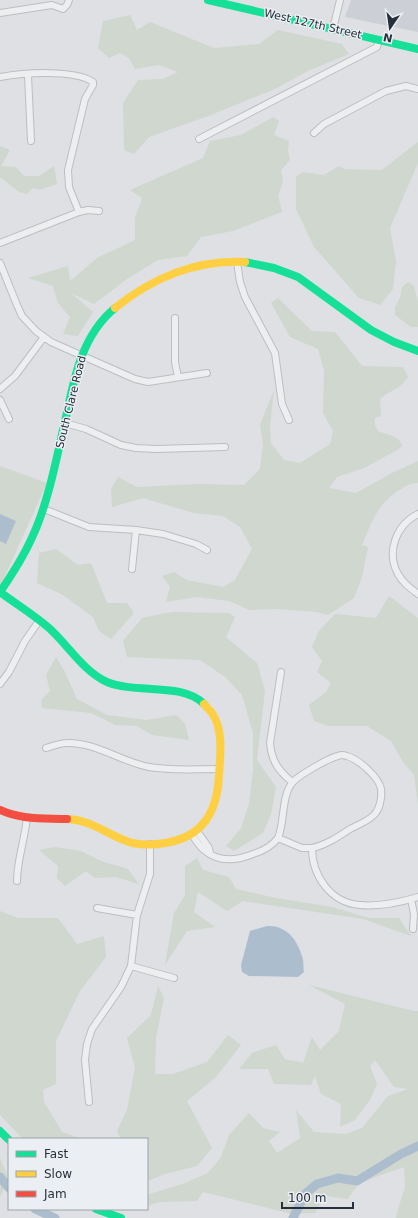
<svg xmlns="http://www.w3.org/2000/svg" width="418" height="1218" font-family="'DejaVu Sans',sans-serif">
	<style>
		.built { fill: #ccd0d6 }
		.green { fill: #cfd7ce }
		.water { fill: #acbece }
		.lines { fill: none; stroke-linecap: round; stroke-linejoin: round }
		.river { stroke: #acbece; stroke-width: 9 }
		.street-casing { stroke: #bcbec1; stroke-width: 8 }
		.street { stroke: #edeef0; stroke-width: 6 }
		.fast { stroke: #16e098; stroke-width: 8 }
		.slow { stroke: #ffcf43; stroke-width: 8 }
		.jam { stroke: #f24e42; stroke-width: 8 }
		.labels { text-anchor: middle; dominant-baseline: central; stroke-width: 3; stroke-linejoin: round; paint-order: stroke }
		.street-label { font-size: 11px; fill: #262f3b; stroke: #ebeff3 }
	</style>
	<rect width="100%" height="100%" fill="#dee0e3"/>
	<path class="built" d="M351 0H418V32L345 17Z"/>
	<path class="green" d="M130 15 137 30 150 22 214 48 259 44 278 30 342 44 349 54 308 71 277 88 211 115 149 137 134 154 124 150 123 103 138 80 163 79 178 72 159 65 135 69 129 58 120 53 109 58 98 48 103 21Z
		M273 117 279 121 274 135 289 141 288 151 290 160 281 170 283 182 278 195 282 212 233 231 201 237 187 256 158 260 127 279 94 304 71 293 93 312 78 336 63 334 70 317 58 303 53 286 28 278 68 266 70 281 97 258 135 240V218L142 198 130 190 203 158 210 141 241 135Z
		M418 142V163L390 228 396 261 393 289 380 305 359 298 314 247 296 209V177L303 172 324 175 339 166 344 169 382 170Z
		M0 146 10 150 1 166 16 167 24 176H39L54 166 57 184 39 190 33 188 27 194 19 192 0 177Z
		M408 282 414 286 418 301V327H411L395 315V307L400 298 402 287Z
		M278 298 312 331 335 332 362 366 403 367 408 377C404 382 400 387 394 390 388 393 385 394 380 399L381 416 375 418V425L378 431C387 435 398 435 402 445L399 449 364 468 337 477 329 488 356 493 392 473 418 461V483C411 483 407 485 401 489 378 503 372 521 362 545L368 547 362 577 354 598 328 615 316 612 277 609 249 610 229 601 197 597 166 602 170 587 162 576 174 572 187 580 223 587 235 580 252 549 240 527 223 516 194 513 143 498 112 507 111 489 118 477 137 487 196 484 244 485 260 469 263 445 260 425 274 390 270 426 271 443 284 460 300 463 330 444 333 431 323 413 324 370 318 349 290 337 271 303Z
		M0 466 47 483 0 587Z
		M56 549 78 565 91 563 107 603H127L134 613 111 639 99 631 93 617 63 595 37 583 39 553Z
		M389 596 418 618V805L414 775 403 762 391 741 367 726H328L314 721 309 705 326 692 331 683 317 672 322 661 312 647 319 631 335 614 376 618Z
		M172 612 229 613 235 617 226 637 257 663 265 691 257 760 276 787 271 814 263 833 234 851 226 846 241 828 249 804 253 770V733L242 695 225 677 200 660 127 657 123 641 142 618Z
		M56 657 64 670 77 699 107 715 146 720 177 715 185 724 189 740 152 735 137 726 115 725 91 713 42 708 41 700 50 691 46 675Z
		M55 847 81 851 101 861 128 869 139 884 116 877 95 878 86 871 65 886 57 878 58 866 39 850Z
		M197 858 203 870 229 877 236 889 276 898 332 907 369 918H399L411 936 363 919 243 901 227 911 198 892 194 912 215 927 187 931 165 965 174 913 185 895V866Z
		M0 911 18 918H58L77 944 104 936 106 957 80 991 56 1041V1084L43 1090 44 1102 62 1132 82 1139H23L0 1115Z
		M309 985 414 1011H418V1218H396L399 1206 405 1187 404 1167 359 1183 348 1199 325 1196 315 1213 292 1214 203 1192 197 1201 160 1202 147 1206V1195L185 1183 208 1173 221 1157 229 1135 249 1113 263 1128 280 1132 269 1141 277 1153 300 1138 296 1110 314 1132 346 1134 362 1128 388 1096 408 1089 394 1087 375 1060 370 1066 377 1084 370 1100 355 1120 340 1127 341 1104 321 1094 315 1076 311 1085 274 1084 268 1069H239L252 1053 276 1045 285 1059 303 1063 312 1037 320 1050 339 1031 345 1004Z
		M158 986 164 998 156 1038 155 1074H173L207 1062 228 1035 241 1045 216 1077 187 1101 212 1148 197 1166 165 1174 147 1181V1139H121L117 1131 127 1110 135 1067 127 1038 151 1015Z
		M0 1158 9 1179 0 1197Z"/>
	<path class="water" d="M0 514 16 521 6 544 0 541Z
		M267 926C286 925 297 939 302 956 304 961 303 967 304 972L298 977 249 976 242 972 241 965 250 931Z"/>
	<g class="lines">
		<path class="river" d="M0 1177 9 1188
			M35 1209 55 1218
			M293 1218 305 1194 317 1184 338 1178 357 1181 401 1154 418 1146"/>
		<g class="street-casing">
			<path id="street" d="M0 13 52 5 63 9 67 5 69 0
				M333 29 340 0
				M28 75 31 141
				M0 77C22 73 74 69 93 82V85L85 99 68 170 69 187 79 212
				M314 133 324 124 386 91 406 86 418 89
				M199 139 377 47 379 40
				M0 243 79 212 88 210 99 211
				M237 262 240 282 245 297 275 353 282 404 289 420
				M0 263 17 305 22 316 36 331 51 342 135 379 148 382 207 373
				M175 318V362L178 377
				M0 389 15 376 44 337
				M0 400 9 419
				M65 423 86 429 121 445 136 448 156 449 225 447
				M44 509 89 527 136 530 163 534 196 544 207 550
				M418 514C396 525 386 552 398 574 403 583 410 588 418 594
				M132 569 136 530
				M281 672 270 743C272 762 278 770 292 782
				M0 684 9 672 25 641 39 621
				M46 748C53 746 60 743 67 743 95 742 122 762 149 767 172 771 196 769 219 769
				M197 831 209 848 210 853
				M192 835C196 840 199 846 204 850 219 863 236 861 253 854 263 851 272 846 278 838L302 848H312C312 876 331 903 360 905 378 907 401 902 418 897
				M278 838C285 822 281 795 293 782 299 775 329 758 338 756 340 755 344 755 347 756 358 759 379 777 381 789 382 797 380 809 374 815 368 821 358 825 350 829 338 837 326 845 312 848
				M17 881C17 860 25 839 27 817
				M411 899 414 914 413 929
				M97 908 137 915
				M131 966 174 978
				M89 1102 85 1060 87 1044 92 1029 121 987 131 966 137 915 150 874V844"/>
		</g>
		<use href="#street" class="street"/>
		<path class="fast" d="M208 0 418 49
			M245 262 274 268 298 277 371 330 394 342 418 351
			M0 592C20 563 35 537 45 503 54 475 59 446 66 417 74 378 82 335 115 308
			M0 592C16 604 34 615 49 628 68 645 83 671 107 682 136 694 182 682 204 704
			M0 1131 9 1140
			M96 1209 121 1218"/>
		<path class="slow" d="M115 308C152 278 197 259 245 262
			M67 819C93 820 108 836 132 843 143 845 155 845 165 843 203 837 217 812 219 776 220 757 224 730 212 713 210 710 206 707 204 704"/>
		<path class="jam" d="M0 810C22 820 43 818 67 819"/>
	</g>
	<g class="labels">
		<g class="street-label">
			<text transform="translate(313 24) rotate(13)">West 127th Street</text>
			<text transform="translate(71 402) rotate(-76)">South Clare Road</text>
		</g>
	</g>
	<rect x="8" y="1138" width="140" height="72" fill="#ebeff3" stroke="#9ca2a9"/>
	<rect x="16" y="1151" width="20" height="6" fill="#16e098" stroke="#9ca2a9"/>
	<text x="44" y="1158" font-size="12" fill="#262f3b">Fast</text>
	<rect x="16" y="1171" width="20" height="6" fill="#ffcf43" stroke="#9ca2a9"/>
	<text x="44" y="1178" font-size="12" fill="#262f3b">Slow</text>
	<rect x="16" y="1191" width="20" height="6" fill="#f24e42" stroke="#9ca2a9"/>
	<text x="44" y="1198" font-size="12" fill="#262f3b">Jam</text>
	<g transform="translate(390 28) rotate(193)" stroke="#ebeff3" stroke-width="3" paint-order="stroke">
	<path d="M0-3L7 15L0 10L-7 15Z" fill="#262f3b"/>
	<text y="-6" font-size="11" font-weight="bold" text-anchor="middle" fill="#262f3b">N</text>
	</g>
	<path d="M282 1202v6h71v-6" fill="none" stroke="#262f3b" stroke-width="2"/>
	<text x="288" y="1202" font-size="12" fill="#262f3b" stroke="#ebeff3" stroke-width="3" paint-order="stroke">100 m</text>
</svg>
